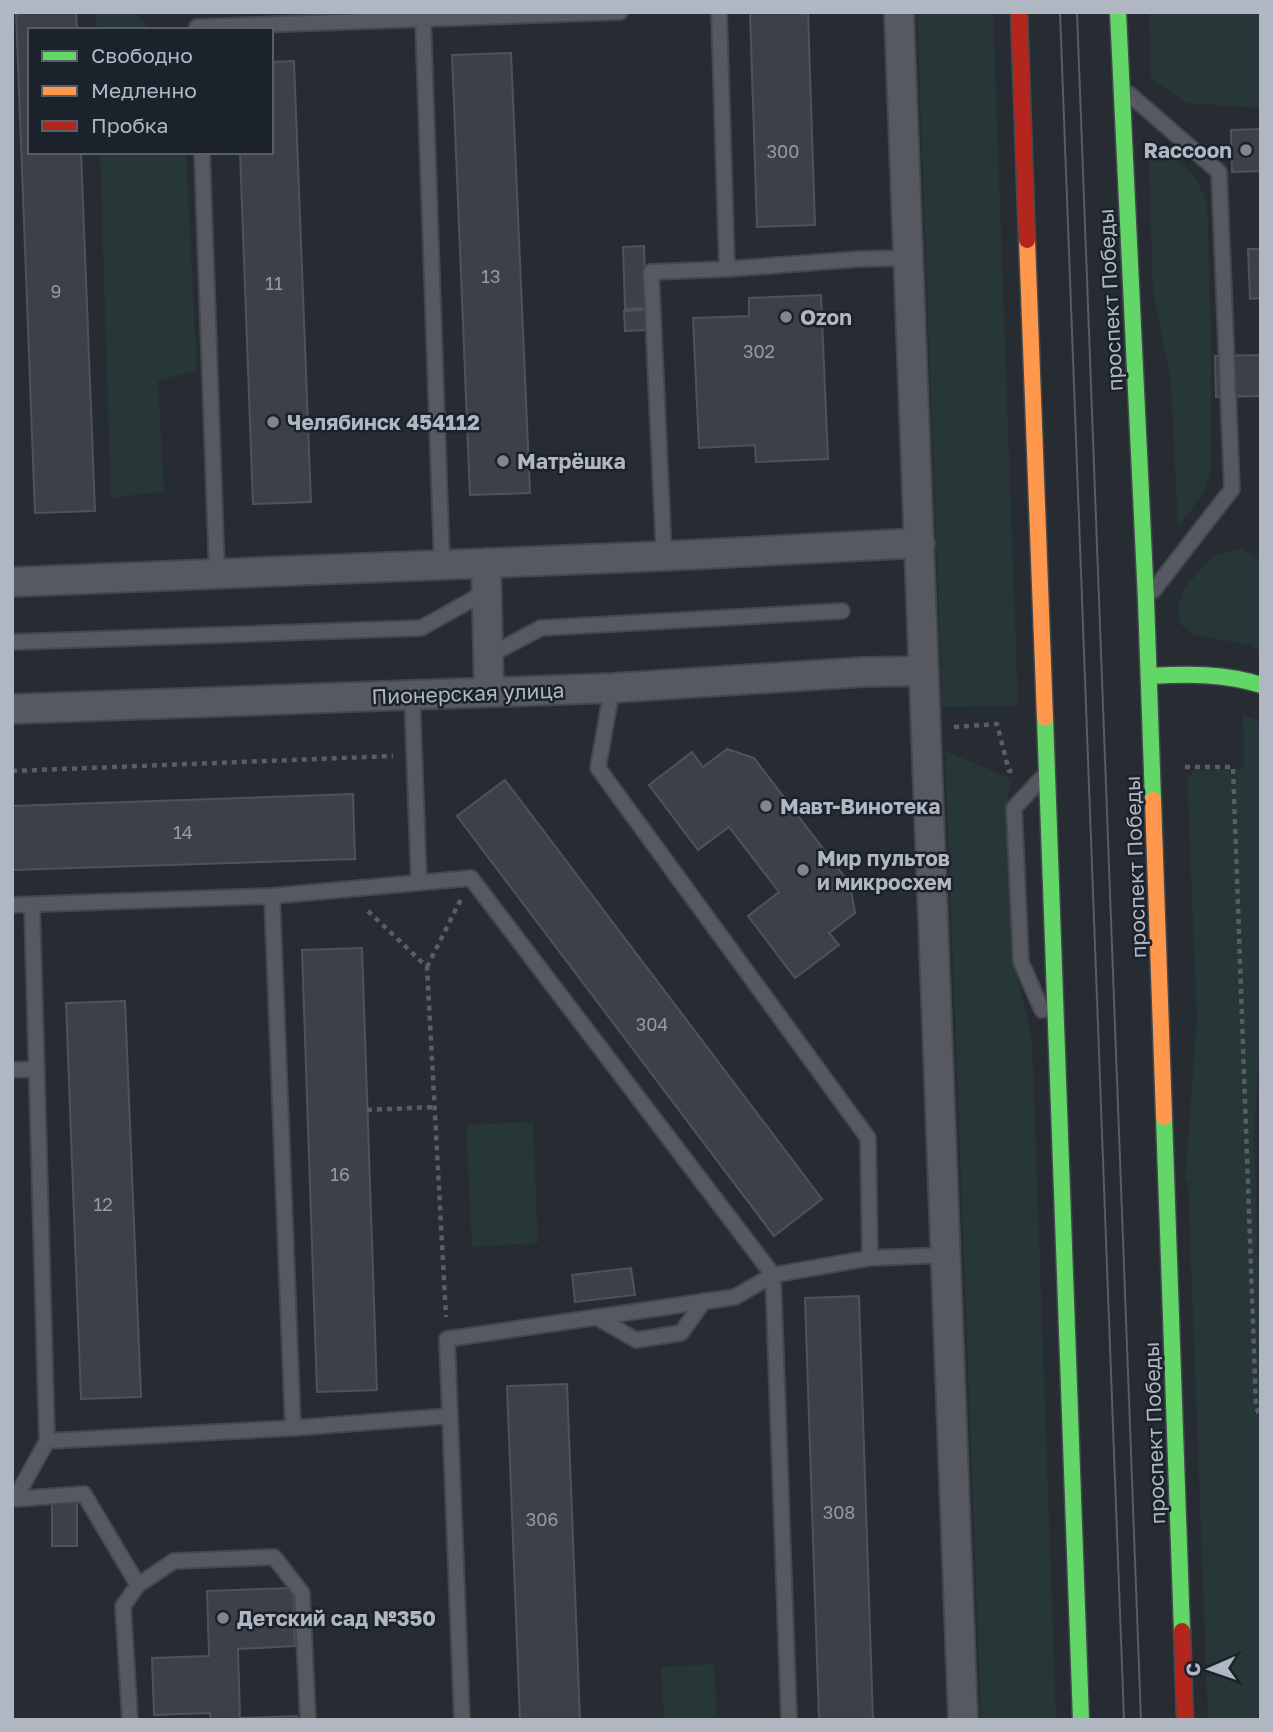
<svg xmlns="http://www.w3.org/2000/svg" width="1273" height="1732" font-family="'Golos Text',sans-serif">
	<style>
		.green { fill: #273738 }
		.building { fill: #3d4147; stroke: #4e5359; stroke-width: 2 }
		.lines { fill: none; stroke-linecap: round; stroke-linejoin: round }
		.lane-casing { stroke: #44484d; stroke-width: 18 }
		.street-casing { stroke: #44484d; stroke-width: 32 }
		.fast-casing { stroke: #44484d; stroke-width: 19 }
		.slow-casing { stroke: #44484d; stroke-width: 19 }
		.jam-casing { stroke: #44484d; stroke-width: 19 }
		.path { stroke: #5a5e64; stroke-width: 4.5; stroke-dasharray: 5 5; stroke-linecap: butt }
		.lane { stroke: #565960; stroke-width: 14 }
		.street { stroke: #565960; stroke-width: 28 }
		.fast { stroke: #63d668; stroke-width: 16 }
		.slow { stroke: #ff974d; stroke-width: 16 }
		.jam { stroke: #b3261e; stroke-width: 16 }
		.tram { stroke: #5a5d64; stroke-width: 2 }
		.poi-dot { fill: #808690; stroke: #1b222b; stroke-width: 2.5 }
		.labels { text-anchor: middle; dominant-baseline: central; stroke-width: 5; stroke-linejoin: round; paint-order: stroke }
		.number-label { font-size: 18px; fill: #939aa4 }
		.poi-label { font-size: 21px; font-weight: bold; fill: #b0b7c3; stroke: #1b222b; text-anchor: start }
		.street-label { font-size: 21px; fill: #b0b7c3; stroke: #1b222b }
	</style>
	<rect width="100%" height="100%" fill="#262c32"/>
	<path class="green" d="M96 12H135L150 30H97Z
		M917 12H993L1018 706 942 707Z
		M1149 12H1261V108L1187 103 1151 79Z
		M1148 137C1179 157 1195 169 1207 204L1211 330V469L1204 492 1178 528 1171 383 1153 291Z
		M100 152H186L197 370 158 381 164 491 111 498Z
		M1242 548 1261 561V652L1250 645 1194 635 1181 625 1178 607 1184 588 1214 556Z
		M1243 715 1256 720 1261 725V1027L1254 1132 1261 1347V1720H1208L1188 1182 1185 1181 1197 1020 1187 773 1192 776V771L1244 769Z
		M945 751 1012 779 1007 798 1015 968 1032 1039 1056 1720H981Z
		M533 1122 538 1243 472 1247 466 1125Z
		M714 1664 717 1720H664L661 1667Z"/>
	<path class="building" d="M16 12H76L77 30H30V152H81L95 511 35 513Z
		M750 12H808L815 225 757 227Z
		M511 53 530 493 470 495 452 55Z
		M294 61 311 502 253 504 240 152H271V62Z
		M1261 129V171L1232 172 1231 130Z
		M644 246 646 308 625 309 623 247Z
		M1248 249H1261V298L1250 299Z
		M821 295 828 459 756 462 755 445 699 448 693 318 749 316V298Z
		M646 310 647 330 625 331 624 311Z
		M1261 355V396L1216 397 1215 356Z
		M727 749 754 758 850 884 855 913 829 933 839 945 795 978 748 916 779 892 729 827 698 850 649 785 692 752 703 767Z
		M505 780 822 1199 774 1236 457 816Z
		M353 794 355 859 12 870V806Z
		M362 948 377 1390 317 1392 302 950Z
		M125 1001 141 1397 81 1399 66 1003Z
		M631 1268 635 1295 575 1302 572 1275Z
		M859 1296 873 1720H819L805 1298Z
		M567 1384 580 1720H520L507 1386Z
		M77 1497V1546H52V1498Z
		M293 1588 295 1646 238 1649 240 1718 297 1716 298 1720H211L210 1713 154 1715 152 1658 209 1656 207 1591Z"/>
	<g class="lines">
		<g class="lane-casing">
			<path id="lane" d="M423 19 442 565
				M197 27 620 12
				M1129 94 1219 172 1232 489 1153 591
				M202 152 217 574
				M727 269 860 259 908 258
				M664 556 651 272 727 269 719 12
				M12 642 421 628 486 592
				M488 656 541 628 842 611
				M612 688 598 768 868 1138 870 1258
				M412 695 419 883
				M1041 779 1014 808 1021 962 1042 1010
				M272 896 293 1428
				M12 905 272 896 471 878 773 1275 789 1720
				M32 905 47 1441 293 1428 450 1416
				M12 1070 36 1069
				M596 1317 636 1340 681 1333 704 1301
				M12 1499H15L47 1441
				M15 1499 84 1494 138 1585
				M130 1720 123 1606 138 1585 174 1561 274 1557 302 1593 308 1720
				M462 1720 447 1339 735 1297 773 1275 870 1258 946 1255"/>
		</g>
		<g class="street-casing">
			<path id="street" d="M899 12 963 1720
				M486 563 489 692
				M12 582 664 556 920 543
				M12 709 612 688 863 672 924 671"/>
		</g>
		<g class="fast-casing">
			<path id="fast" d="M1118 12 1146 600 1153 800
				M1149 676C1187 674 1224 673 1261 685
				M1045 718 1081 1720
				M1164 1117 1182 1631"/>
		</g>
		<g class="slow-casing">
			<path id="slow" d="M1027 240 1045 718
				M1153 800 1164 1117"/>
		</g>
		<g class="jam-casing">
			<path id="jam" d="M1019 12 1027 240
				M1182 1631 1185 1720"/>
		</g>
		<path class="path" d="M954 727 997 724 1009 771H1014
			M1185 767H1233L1256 1407 1261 1418
			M12 771 393 756
			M368 911 427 967 446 1317
			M427 967 461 899
			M367 1110 435 1107"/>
		<use href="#lane" class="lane"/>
		<use href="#street" class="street"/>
		<use href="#fast" class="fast"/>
		<use href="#slow" class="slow"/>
		<use href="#jam" class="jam"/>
		<path class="tram" d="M1060 12 1124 1720
			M1077 12 1141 1720"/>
	</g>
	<g class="poi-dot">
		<circle cx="1246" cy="150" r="7"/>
		<circle cx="786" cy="317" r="7"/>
		<circle cx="273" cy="422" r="7"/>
		<circle cx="503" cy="461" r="7"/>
		<circle cx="766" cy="806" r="7"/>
		<circle cx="803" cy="870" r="7"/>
		<circle cx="223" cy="1618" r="7"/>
	</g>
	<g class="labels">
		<g class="number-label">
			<text x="783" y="151">300</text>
			<text x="491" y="276">13</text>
			<text x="274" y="283">11</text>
			<text x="56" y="291">9</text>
			<text x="759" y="351">302</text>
			<text x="183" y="832">14</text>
			<text x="652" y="1024">304</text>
			<text x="340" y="1174">16</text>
			<text x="103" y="1204">12</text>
			<text x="839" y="1512">308</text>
			<text x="542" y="1519">306</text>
		</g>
		<g class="poi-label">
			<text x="1232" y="150" text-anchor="end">Raсcoon</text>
			<text x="800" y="317">Ozon</text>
			<text x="287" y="422">Челябинск 454112</text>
			<text x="517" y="461">Матрёшка</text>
			<text x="780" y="806">Мавт-Винотека</text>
			<text x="817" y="858">Мир пультов<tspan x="817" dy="24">и микросхем</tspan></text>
			<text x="237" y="1618">Детский сад №350</text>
		</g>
		<g class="street-label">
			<text transform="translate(1110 300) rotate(-93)">проспект Победы</text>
			<text transform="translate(468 693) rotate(-2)">Пионерская улица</text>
			<text transform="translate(1135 867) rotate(-92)">проспект Победы</text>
			<text transform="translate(1154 1433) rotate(-92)">проспект Победы</text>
		</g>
	</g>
	<rect width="1273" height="1732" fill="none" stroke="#b0b7c3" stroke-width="28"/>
	<rect x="28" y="28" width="245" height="126" fill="#1b222b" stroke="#575e68" stroke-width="2"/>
	<rect x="42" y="51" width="35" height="10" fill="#63d668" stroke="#575e68" stroke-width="2"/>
	<text x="91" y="63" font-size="21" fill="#b0b7c3">Свободно</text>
	<rect x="42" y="86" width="35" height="10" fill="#ff974d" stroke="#575e68" stroke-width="2"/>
	<text x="91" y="98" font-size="21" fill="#b0b7c3">Медленно</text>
	<rect x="42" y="121" width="35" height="10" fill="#b3261e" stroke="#575e68" stroke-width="2"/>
	<text x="91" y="133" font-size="21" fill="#b0b7c3">Пробка</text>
	<g transform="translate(1210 1669) rotate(268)" stroke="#1b222b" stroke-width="5" paint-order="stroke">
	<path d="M0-5L12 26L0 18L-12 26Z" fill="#b0b7c3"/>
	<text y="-10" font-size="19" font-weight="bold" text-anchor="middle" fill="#b0b7c3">С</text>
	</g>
</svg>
